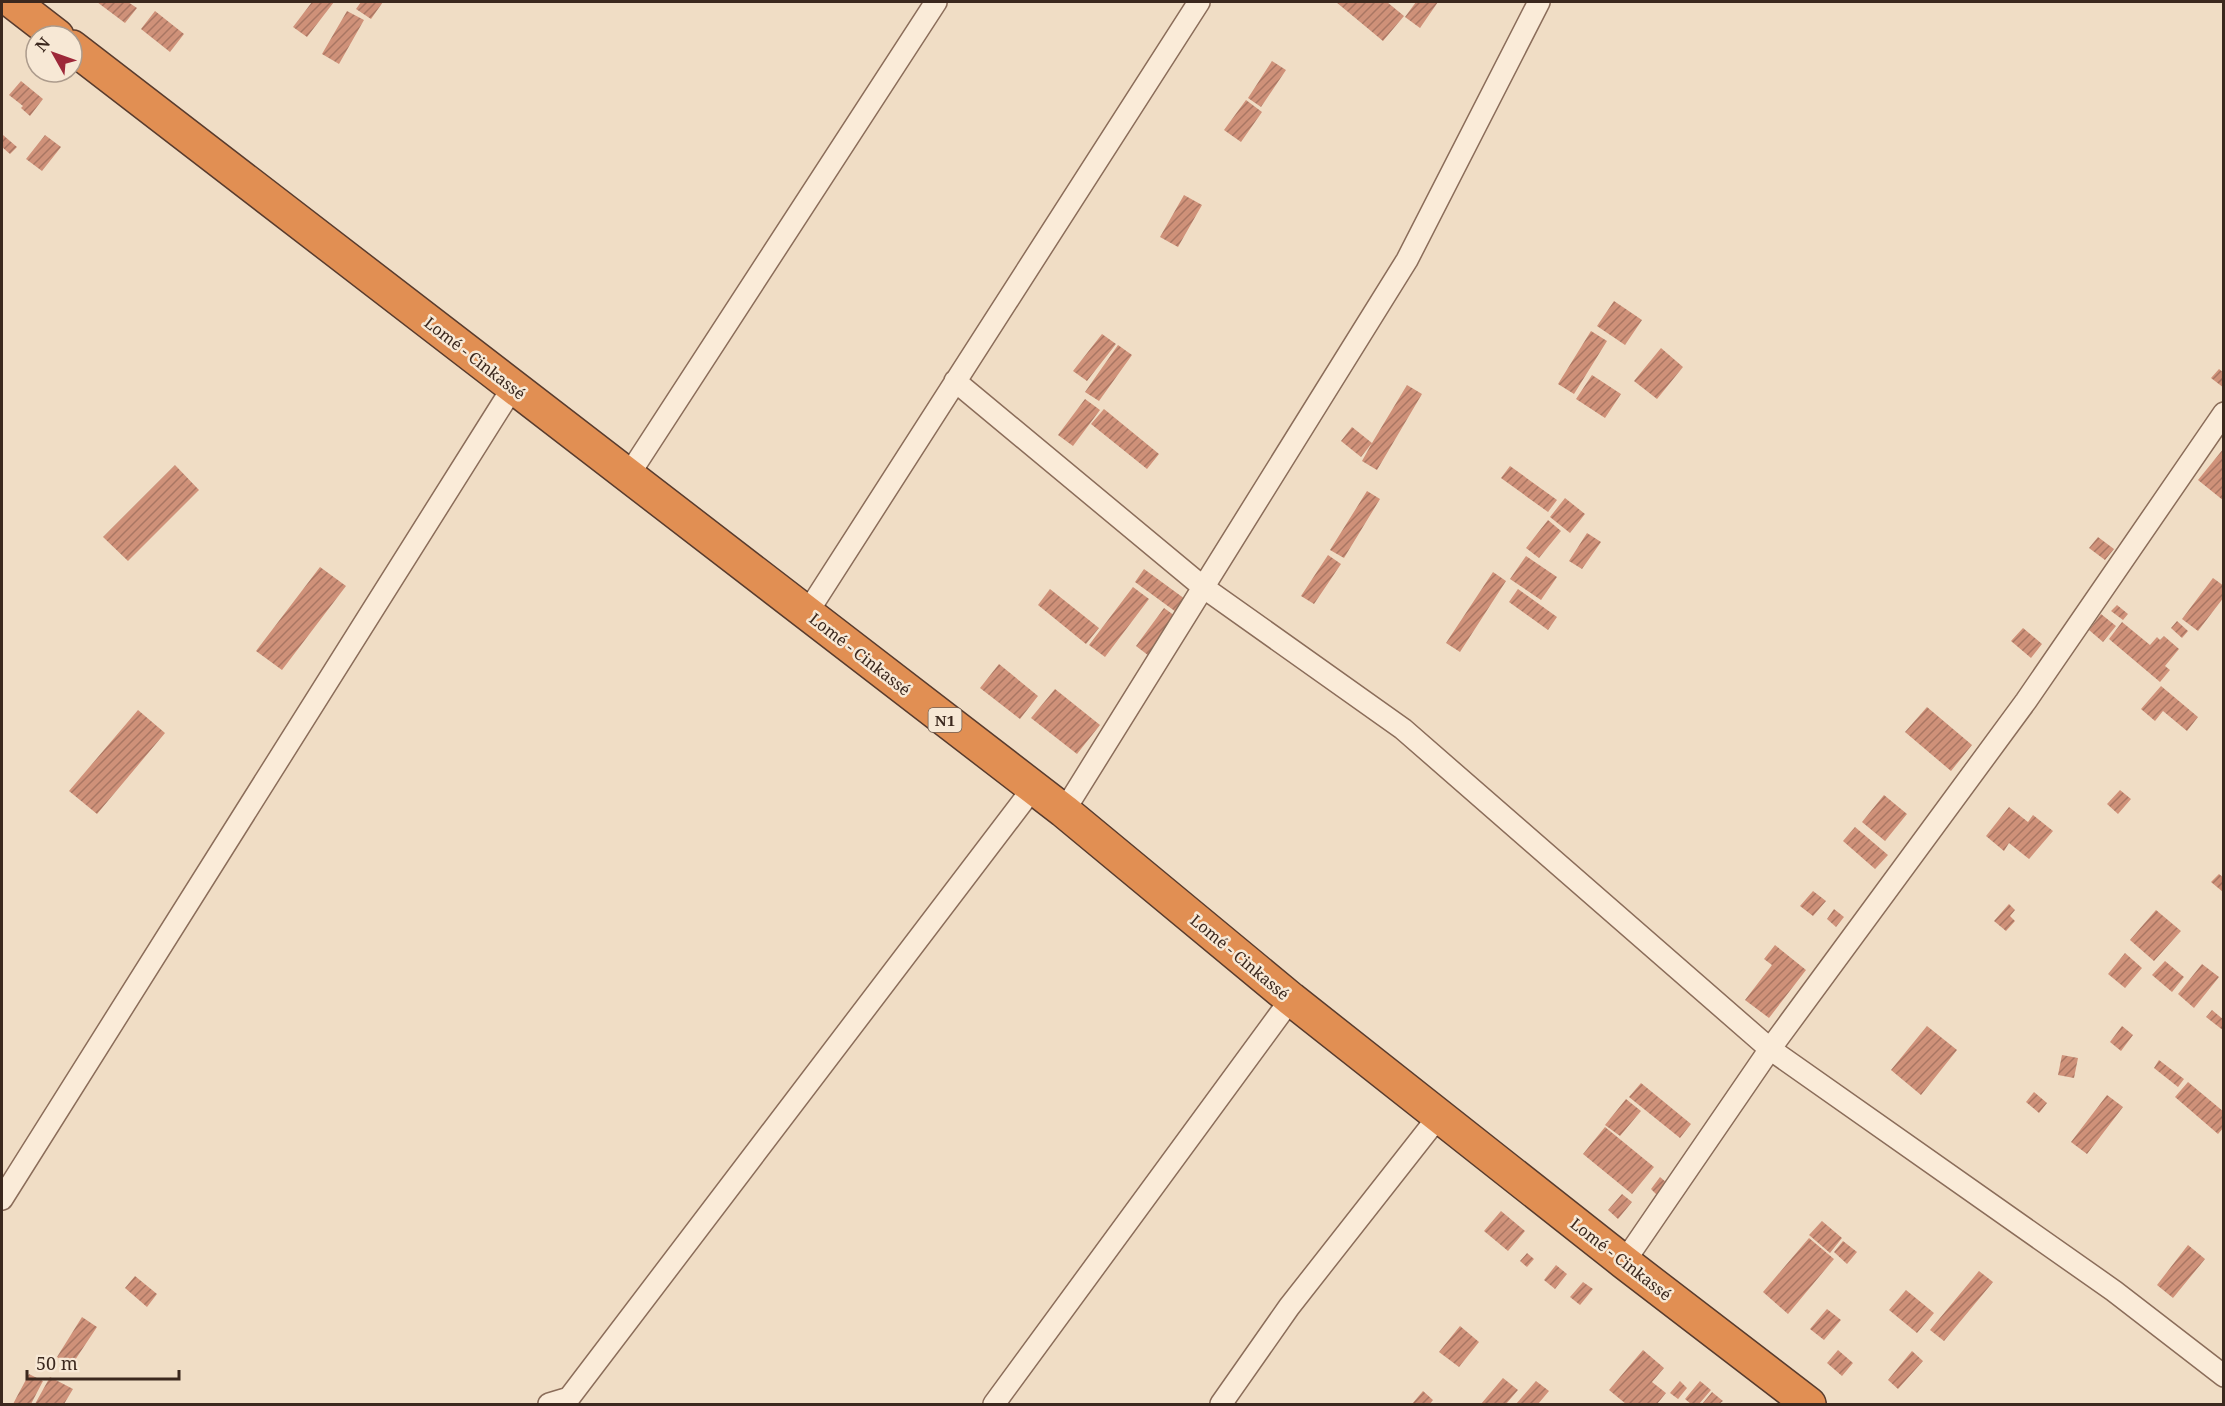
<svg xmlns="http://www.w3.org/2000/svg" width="2225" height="1406" font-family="'Noto Serif',serif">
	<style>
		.building { fill: url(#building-hatch) }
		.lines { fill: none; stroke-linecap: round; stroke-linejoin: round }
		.street-casing { stroke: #8b6d5a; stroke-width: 24 }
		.highway-casing { stroke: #593c2e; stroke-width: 36 }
		.street { stroke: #faebd8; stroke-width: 21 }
		.highway { stroke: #e18f53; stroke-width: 33 }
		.labels { text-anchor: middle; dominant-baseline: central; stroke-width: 5; stroke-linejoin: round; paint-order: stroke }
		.shield { fill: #f7e8d5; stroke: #736255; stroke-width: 1.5 }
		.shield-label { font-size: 15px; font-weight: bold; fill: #3b281e }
		.street-label { font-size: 16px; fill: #3b281e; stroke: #f7e8d5 }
	</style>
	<defs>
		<pattern id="building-hatch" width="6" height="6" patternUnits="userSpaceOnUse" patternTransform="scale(1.5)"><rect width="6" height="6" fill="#cf9179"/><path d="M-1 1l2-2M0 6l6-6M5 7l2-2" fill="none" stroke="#a97663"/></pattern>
	</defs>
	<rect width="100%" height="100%" fill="#f0ddc5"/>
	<path class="building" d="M97 2H128L137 8 125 23Z
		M312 2H334L307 37 293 27Z
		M361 2H383L371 19 356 9Z
		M1336 2H1387L1404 16 1383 41Z
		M1416 2H1438L1420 28 1405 17Z
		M155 11 184 34 170 52 141 29Z
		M347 11 364 20 339 64 322 54Z
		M1272 61 1286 70 1261 107 1248 98Z
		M21 81 43 99 30 116 21 108 23 106 9 95Z
		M1246 100 1262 112 1241 142 1224 130Z
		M3 135 17 147 10 154 2 147Z
		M45 135 61 147 42 171 26 159Z
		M1184 195 1202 205 1178 247 1160 237Z
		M1614 301 1642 320 1625 345 1597 326Z
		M1591 331 1607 341 1574 394 1558 384Z
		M1102 334 1116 344 1087 381 1073 371Z
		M1118 345 1132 355 1099 401 1085 392Z
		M1661 348 1683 367 1657 399 1634 381Z
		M2219 369 2224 373V388L2211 378Z
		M1592 375 1621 394 1605 418 1576 399Z
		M1407 385 1422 394 1377 470 1362 461 1372 443 1361 457 1341 441 1352 427 1372 443Z
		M1085 399 1100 410 1073 446 1058 435Z
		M1104 409 1159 454 1147 469 1091 424Z
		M2224 448V501L2198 480Z
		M175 465 199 490 128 561 103 537Z
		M1510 466 1557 500 1548 512 1501 478Z
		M1367 491 1380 499 1344 558 1330 550Z
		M1565 498 1585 514 1570 533 1550 517Z
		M1548 520 1561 531 1539 558 1526 548Z
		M1587 533 1601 542 1582 569 1569 561Z
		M2098 537 2114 549 2105 560 2089 548Z
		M1328 555 1341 564 1314 604 1301 596Z
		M1526 556 1557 577 1541 600 1510 579Z
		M320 567 346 586 282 670 256 651Z
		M1144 569 1185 599 1176 612 1135 582Z
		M1493 572 1506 581 1460 652 1446 643Z
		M2213 578 2224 586V597L2198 631 2182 619Z
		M1133 587 1149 599 1105 657 1089 645Z
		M1050 589 1099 628 1086 644 1038 605Z
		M1518 589 1557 617 1548 630 1509 602Z
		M2117 605 2128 614 2123 620 2111 611Z
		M1164 608 1182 621 1153 659 1136 646Z
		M2101 614 2116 626 2103 642 2089 630Z
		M2177 621 2188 631 2182 638 2171 628Z
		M2122 622 2150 645 2157 637 2160 640 2164 636 2179 649 2165 666 2170 670 2160 682 2109 639Z
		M2023 628 2042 644 2031 658 2011 641Z
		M999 664 1038 696 1020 719 980 688Z
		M2161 686 2198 717 2187 731 2163 711 2155 721 2141 709Z
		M1055 689 1100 725 1077 754 1031 718Z
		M1927 707 1972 745 1951 771 1905 732Z
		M138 710 165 733 97 814 69 791Z
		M2120 790 2131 799 2118 814 2107 804Z
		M1884 795 1907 814 1885 841 1862 822Z
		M2009 807 2028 822 2033 815 2053 831 2029 859 2009 843 2004 851 1986 836Z
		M1855 827 1888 855 1875 869 1843 841Z
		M2219 874 2224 878 2223 892 2211 882Z
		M1813 891 1826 901 1813 916 1800 906Z
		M2009 904 2015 910 2010 916 2015 921 2006 931 1994 921Z
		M1834 909 1844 917 1836 927 1827 919Z
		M2156 910 2181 931 2154 961 2130 940Z
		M1775 945 1806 970 1769 1018 1745 1000 1772 965 1764 959Z
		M2125 953 2142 968 2125 988 2108 974Z
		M2165 961 2184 977 2172 992 2152 975Z
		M2202 964 2219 977 2194 1008 2178 994Z
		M2212 1010 2224 1020V1031L2206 1017Z
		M1927 1026 1957 1050 1921 1095 1891 1070Z
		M2122 1026 2133 1035 2121 1051 2110 1042Z
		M2062 1055 2078 1058 2074 1078 2058 1075Z
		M2159 1060 2184 1079 2178 1087 2154 1068Z
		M2188 1082 2224 1112V1127L2218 1134 2175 1097Z
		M1641 1083 1691 1124 1680 1138 1629 1097Z
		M2034 1092 2047 1103 2039 1113 2026 1102Z
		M2107 1095 2123 1107 2087 1154 2071 1142Z
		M1626 1099 1641 1111 1620 1136 1605 1125Z
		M1605 1127 1654 1167 1632 1194 1583 1154Z
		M1660 1177 1667 1183 1657 1195 1651 1189Z
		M1622 1194 1632 1202 1618 1219 1608 1210Z
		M1501 1211 1525 1231 1508 1251 1484 1231Z
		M1822 1221 1842 1238 1830 1253 1809 1235Z
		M1809 1238 1834 1259 1788 1314 1763 1292Z
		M1843 1241 1857 1252 1847 1264 1834 1252Z
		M2188 1245 2205 1259 2173 1298 2157 1285Z
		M1527 1253 1534 1259 1527 1267 1520 1261Z
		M1556 1265 1567 1274 1555 1289 1544 1280Z
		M1979 1271 1993 1282 1944 1341 1930 1330Z
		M135 1276 157 1294 147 1307 125 1288Z
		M1583 1282 1593 1289 1580 1305 1570 1297Z
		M1906 1290 1934 1313 1917 1333 1889 1310Z
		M1827 1309 1841 1320 1824 1340 1810 1329Z
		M82 1317 97 1327 71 1366 57 1357Z
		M1460 1326 1479 1342 1459 1367 1439 1352Z
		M1643 1350 1664 1368 1652 1382 1666 1393 1657 1404H1626L1609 1390Z
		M1838 1350 1853 1363 1842 1376 1827 1363Z
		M1912 1351 1923 1361 1898 1389 1888 1380Z
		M29 1374 43 1381 31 1404H13Z
		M50 1377 73 1389 64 1404H35Z
		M1503 1378 1518 1390 1506 1404H1481Z
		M1536 1381 1549 1391 1538 1404H1516Z
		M1680 1381 1687 1388 1678 1399 1670 1393Z
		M1700 1381 1711 1390 1699 1404H1691L1685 1399Z
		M1423 1391 1433 1400 1430 1404H1412Z
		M1712 1392 1723 1401 1719 1404H1702Z"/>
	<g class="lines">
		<g class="street-casing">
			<path id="street" d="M955 381 1203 587 1403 729 1770 1049 2114 1291 2224 1376
				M628 476 936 2
				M807 613 1199 2
				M1064 811 1407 260 1539 2
				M2 1199 513 387
				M1624 1262 1770 1049 2026 701 2224 413
				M549 1404 569 1398 1033 788
				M994 1404 1291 999
				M1221 1404 1289 1307 1439 1116"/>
		</g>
		<g class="highway-casing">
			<path id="highway" d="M13 2 57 36
				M72 47 1064 811 1291 999 1624 1262 1809 1404"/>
		</g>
		<use href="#street" class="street"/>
		<use href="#highway" class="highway"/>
	</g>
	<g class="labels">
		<rect class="shield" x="928.5" y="708" width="33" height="24" rx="4.5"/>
		<g class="shield-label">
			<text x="945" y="720">N1</text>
		</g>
		<g class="street-label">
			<text transform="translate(475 358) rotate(38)">Lomé - Cinkassé</text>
			<text transform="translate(860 654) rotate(38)">Lomé - Cinkassé</text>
			<text transform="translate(1240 957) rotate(40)">Lomé - Cinkassé</text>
			<text transform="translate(1621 1259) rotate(38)">Lomé - Cinkassé</text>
		</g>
	</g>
	<rect width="2225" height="1406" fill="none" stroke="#3b281e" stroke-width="6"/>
	<g transform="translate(54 54) rotate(310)"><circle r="28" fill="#f7e8d5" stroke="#ac9b8c" stroke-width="1.5"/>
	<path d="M0-4.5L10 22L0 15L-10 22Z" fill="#9d2839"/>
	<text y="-9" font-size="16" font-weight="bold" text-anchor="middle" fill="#3b281e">N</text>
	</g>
	<path d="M27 1370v9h152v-9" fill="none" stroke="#3b281e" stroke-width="3"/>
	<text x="36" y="1370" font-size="18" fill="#3b281e" stroke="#f7e8d5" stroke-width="4.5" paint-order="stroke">50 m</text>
</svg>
